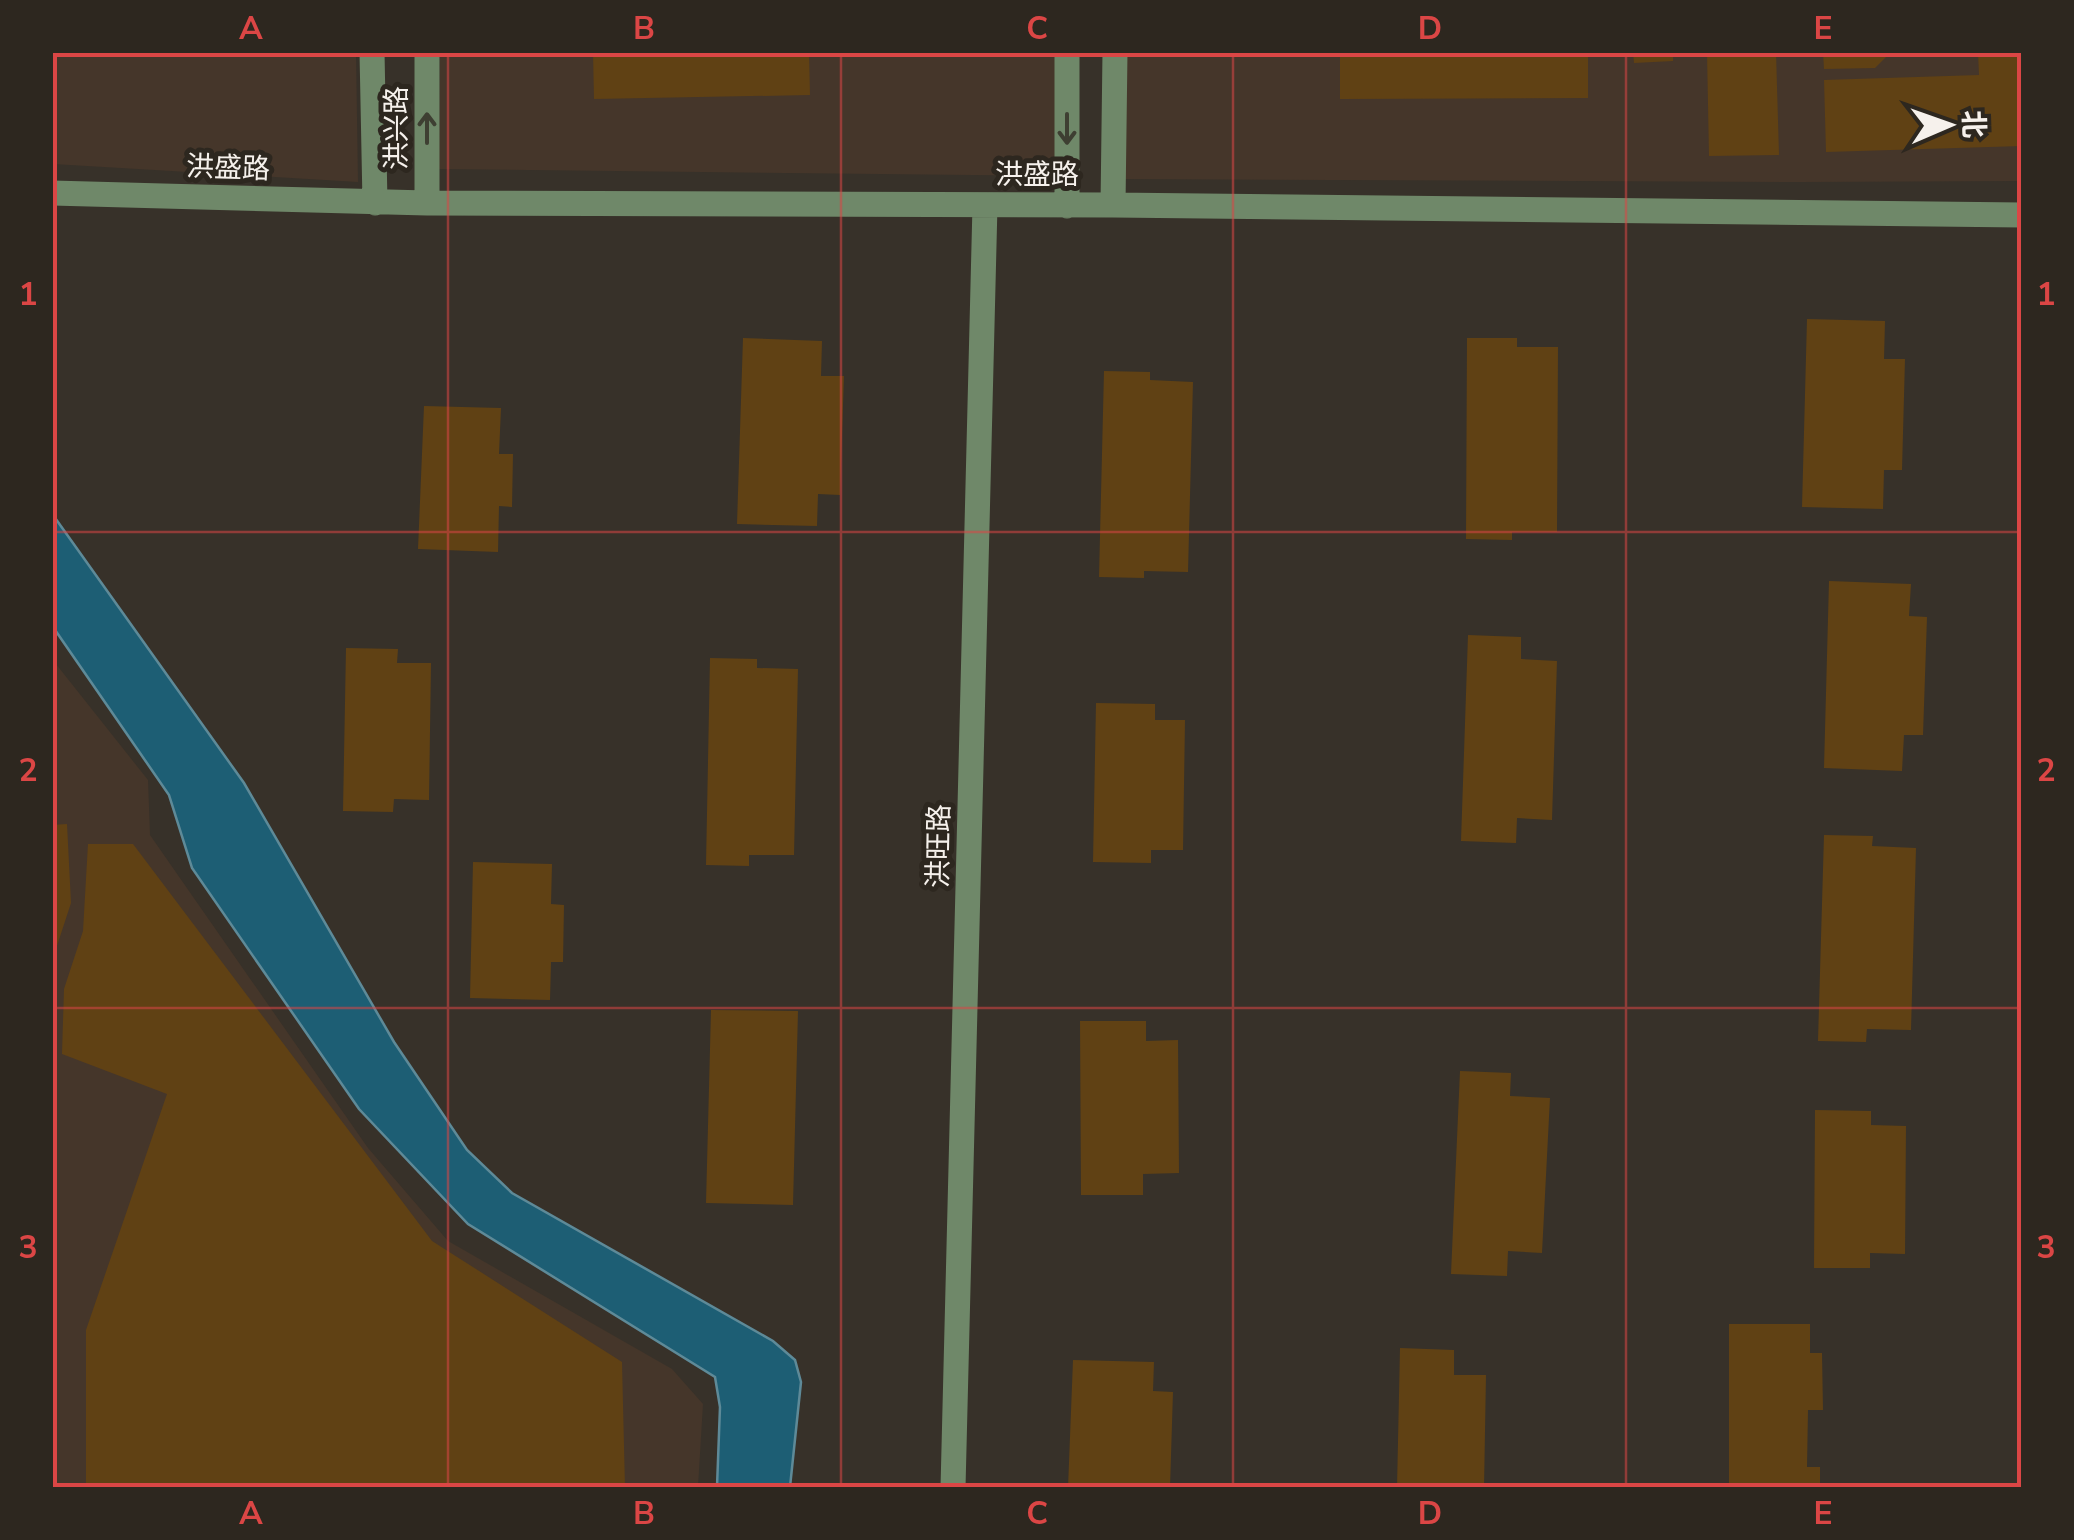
<svg xmlns="http://www.w3.org/2000/svg" width="2074" height="1540" font-family="'Nunito Sans','Noto Sans SC',sans-serif">
	<style>
		.industrial { fill: #45362a }
		.water { fill: #1d5e74; stroke: #5e8a98; stroke-width: 2.5 }
		.building { fill: #604114 }
		.lines { fill: none; stroke-linecap: round; stroke-linejoin: round }
		.minor { stroke: #6f8869; stroke-width: 25 }
		.oneway { stroke: #3e3f32 }
		.grid { fill: none; stroke: #db4645; stroke-width: 2.5; stroke-opacity: 0.55 }
		.labels { text-anchor: middle; dominant-baseline: central; stroke-width: 10; stroke-linejoin: round; paint-order: stroke }
		.street-label { font-size: 28px; fill: #f6f1ec; stroke: #2d271f }
		.neatline { fill: none; stroke: #db4645; stroke-width: 4 }
		.grid-label { font-size: 32px; text-anchor: middle; font-weight: bold; fill: #db4645 }
	</style>
	<rect width="100%" height="100%" fill="#373129"/>
	<path class="industrial" d="M52 53H356L358 182 53 164Z
		M440 53H1056V176L439 169Z
		M1123 53H2021V181L1805 182 1121 179Z
		M52 659 148 780 150 835 368 1148 448 1241 672 1369 703 1404 698 1487H53Z"/>
	<path class="water" d="M53 515 244 783 394 1042 467 1150 512 1193 773 1341 795 1360 801 1382 790 1487H717L720 1407 715 1377 468 1224 359 1109 192 868 169 795 53 627Z"/>
	<path class="building" d="M593 52H809L810 95 594 99Z
		M1340 52H1588V98L1340 99Z
		M1633 52H1673V61L1634 63Z
		M1707 52H1776L1779 155 1709 156Z
		M1823 52H1891L1875 68 1824 69Z
		M1978 52H2022V146L1826 152 1824 80 1979 75Z
		M1807 319 1885 321 1884 359H1905L1902 470H1884L1883 509 1802 507Z
		M743 338 822 341 821 376H844L840 495 818 494 817 526 737 524Z
		M1467 338H1517V347H1558L1557 532H1512V540L1466 539Z
		M1104 371 1150 372V380L1193 382 1188 572 1144 571V578L1099 577Z
		M424 406 501 408 499 454H513L512 507 499 506 498 552 418 549Z
		M1829 581 1911 584 1909 616 1927 617 1923 735H1904L1902 771 1824 768Z
		M1468 635 1521 637V659L1557 661 1552 820 1517 818 1516 843 1461 841Z
		M346 648 398 649 397 663H431L429 800 394 799 393 812 343 811Z
		M710 658 757 659V668L798 669 794 855H749V866L706 865Z
		M1096 703 1155 704V720H1185L1183 850H1151V863L1093 862Z
		M67 824 71 903 53 958 52 825Z
		M1824 835 1873 836 1872 846 1916 848 1911 1030 1867 1029 1866 1042 1818 1041Z
		M88 844H133L432 1241 622 1362 625 1488H86V1330L167 1094 62 1054 64 989 83 931Z
		M473 862 552 864 551 904 564 905 563 962H551L550 1000 470 998Z
		M711 1010 798 1011 793 1205 706 1203Z
		M1080 1021H1146V1041L1178 1040 1179 1173 1143 1174V1195H1081Z
		M1460 1071 1511 1073 1510 1096 1550 1098 1542 1253 1508 1251 1507 1276 1451 1274Z
		M1815 1110 1871 1111V1125L1906 1126 1905 1254 1870 1253V1268H1814Z
		M1729 1324H1810V1353H1822L1823 1410H1808L1807 1467H1820V1488H1729Z
		M1400 1348 1454 1350V1375H1486L1484 1488H1397Z
		M1073 1360 1154 1362 1153 1391 1173 1392 1170 1488H1068Z"/>
	<g class="lines">
		<path class="minor" d="M372 52 375 203
			M427 52V203
			M1067 52V206
			M52 193 427 203 1113 205 2022 215
			M1113 205 1115 52
			M953 1488 985 205"/>
	</g>
	<defs><path id="oneway-shaft" d="M-6 0H5M1.5-3L5.5 0L1.5 3" fill="none" stroke-width="1.6" stroke-linecap="round" stroke-linejoin="round" transform="scale(2.5)"/></defs>
	<g class="oneway">
		<use href="#oneway-shaft" transform="translate(427 128) rotate(-90)"/>
		<use href="#oneway-shaft" transform="translate(1067 129) rotate(90)"/>
	</g>
	<path class="grid" d="M448 52V1488M841 52V1488M1233 52V1488M1626 52V1488M52 532H2022M52 1008H2022"/>
	<g class="labels">
		<g class="street-label">
			<text transform="translate(397 128) rotate(-90)">洪兴路</text>
			<text transform="translate(228 168) rotate(2)">洪盛路</text>
			<text x="1037" y="175">洪盛路</text>
			<text transform="translate(939 846) rotate(-89)">洪旺路</text>
		</g>
	</g>
	<rect width="2074" height="1540" fill="none" stroke="#2d271f" stroke-width="110"/>
	<g transform="translate(1949 125) rotate(88)" stroke="#2d271f" stroke-width="8" paint-order="stroke">
	<path d="M0-8L18 38L0 25L-18 38Z" fill="#f6f1ec"/>
	<text y="-15" font-size="28" font-weight="bold" text-anchor="middle" fill="#f6f1ec">北</text>
	</g>
	<rect x="55" y="55" width="1964" height="1430" class="neatline"/>
	<g class="grid-label">
		<text x="251" y="39">A</text>
		<text x="644" y="39">B</text>
		<text x="1037" y="39">C</text>
		<text x="1430" y="39">D</text>
		<text x="1823" y="39">E</text>
		<text x="28" y="305">1</text>
		<text x="2046" y="305">1</text>
		<text x="28" y="781">2</text>
		<text x="2046" y="781">2</text>
		<text x="28" y="1258">3</text>
		<text x="2046" y="1258">3</text>
		<text x="251" y="1524">A</text>
		<text x="644" y="1524">B</text>
		<text x="1037" y="1524">C</text>
		<text x="1430" y="1524">D</text>
		<text x="1823" y="1524">E</text>
	</g>
</svg>
